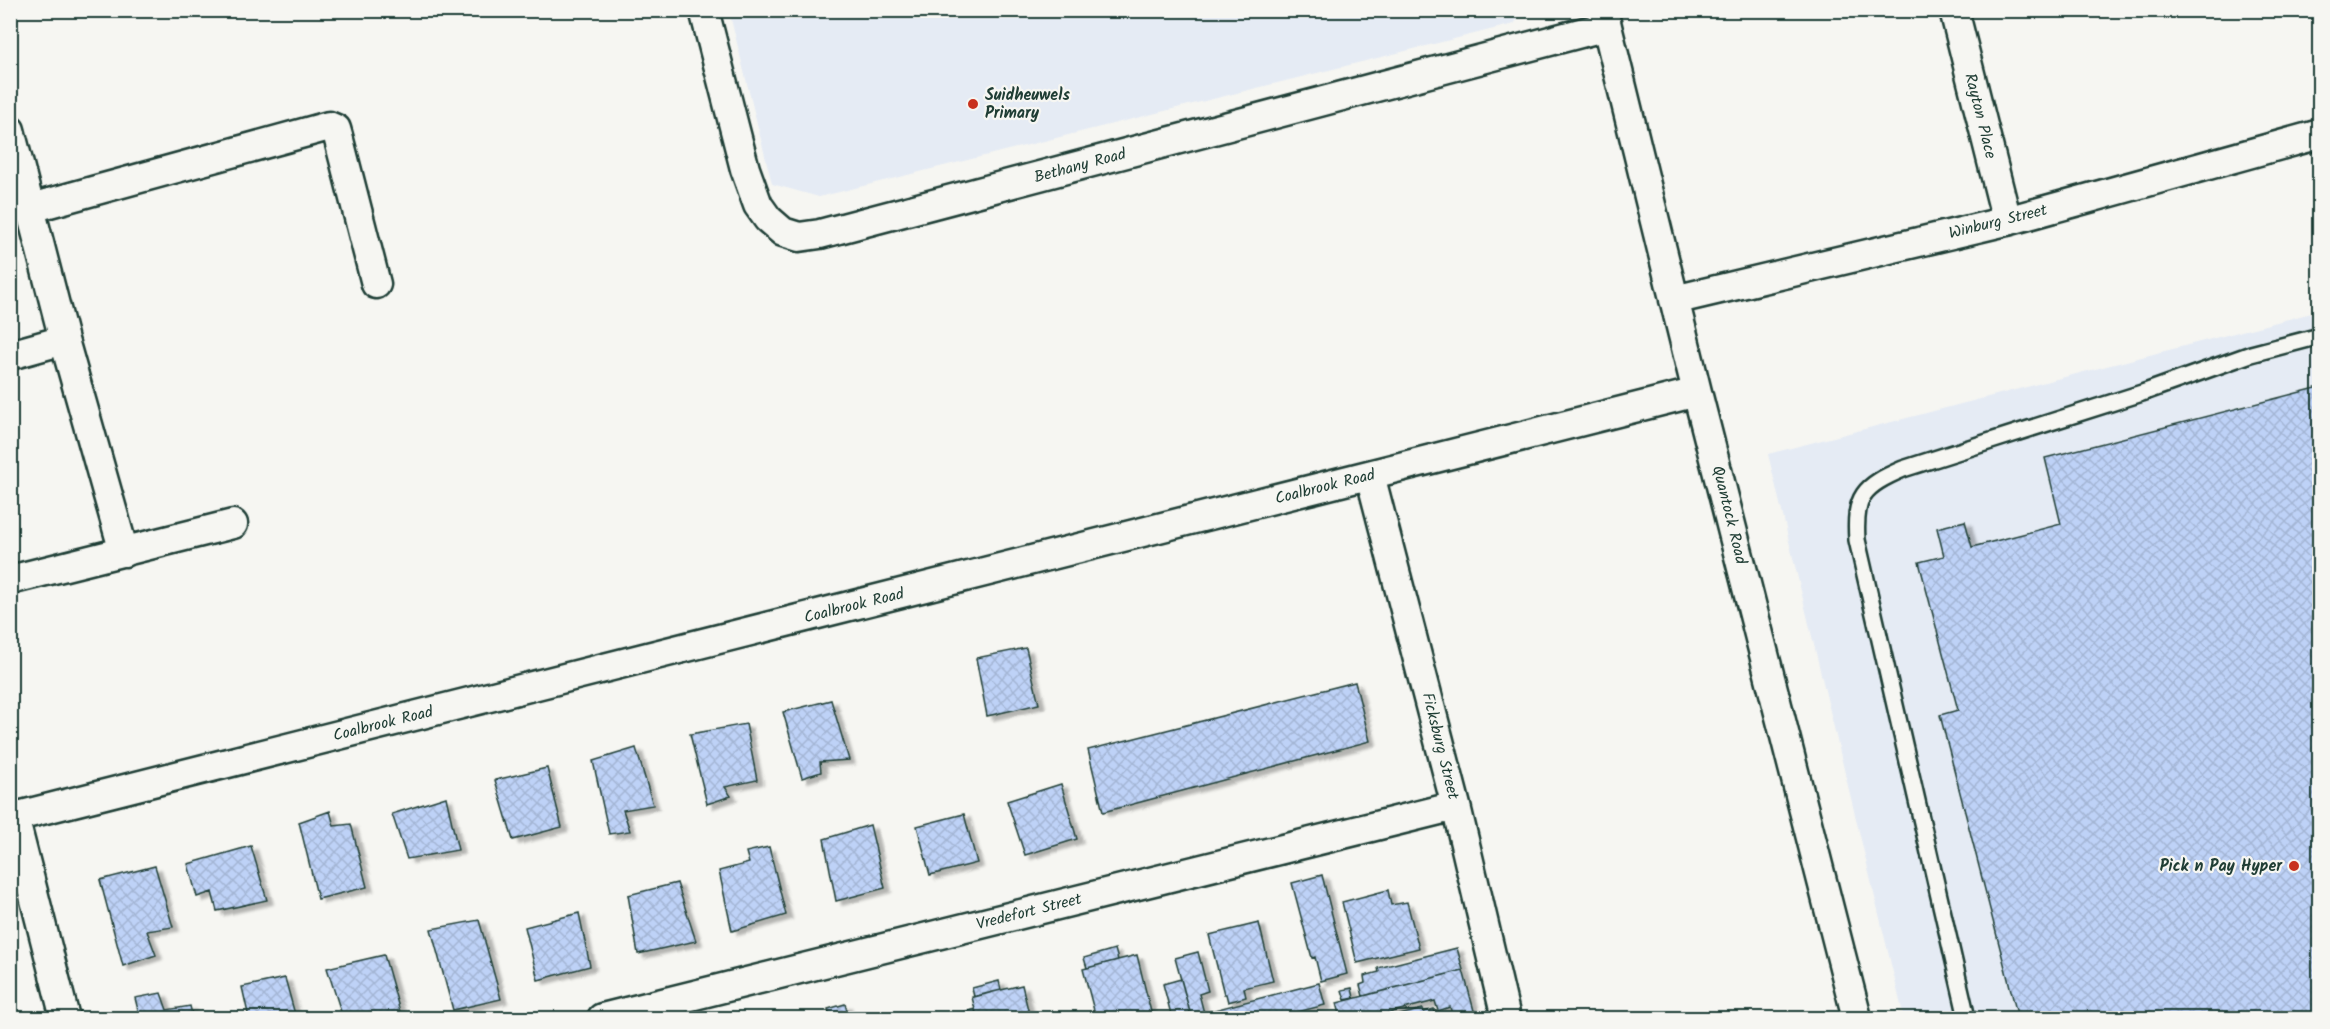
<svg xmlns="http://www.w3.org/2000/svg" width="2330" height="1029" font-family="Kalam,sans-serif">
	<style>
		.built { fill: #e5ebf4 }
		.building { fill: url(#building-cross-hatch); stroke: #1f3d34; stroke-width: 1.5; filter: url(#shadow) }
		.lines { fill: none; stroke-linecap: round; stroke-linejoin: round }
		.lane-casing { stroke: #1f3d34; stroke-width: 20 }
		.street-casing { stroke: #1f3d34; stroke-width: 33 }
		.lane { stroke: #f6f6f2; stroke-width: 15 }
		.street { stroke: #f6f6f2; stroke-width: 28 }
		.poi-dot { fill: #c8321e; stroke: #f6f6f2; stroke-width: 2 }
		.labels { text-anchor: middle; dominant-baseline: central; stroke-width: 4.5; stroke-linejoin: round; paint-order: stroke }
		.poi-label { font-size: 16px; font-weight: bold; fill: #1f3d34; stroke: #f6f6f2; text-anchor: start }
		.street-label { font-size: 16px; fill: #1f3d34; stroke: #f6f6f2 }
	</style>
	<defs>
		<pattern id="building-cross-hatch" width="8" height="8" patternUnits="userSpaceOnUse" patternTransform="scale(1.5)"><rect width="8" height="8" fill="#bed2f7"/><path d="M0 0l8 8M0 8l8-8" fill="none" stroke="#a3b5d4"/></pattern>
		<filter id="shadow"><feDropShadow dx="6" dy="4" stdDeviation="1.5" flood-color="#0004"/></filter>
	</defs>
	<rect width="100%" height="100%" fill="#f6f6f2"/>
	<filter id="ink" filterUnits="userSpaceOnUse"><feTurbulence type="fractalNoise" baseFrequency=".0167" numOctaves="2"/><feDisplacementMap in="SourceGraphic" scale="12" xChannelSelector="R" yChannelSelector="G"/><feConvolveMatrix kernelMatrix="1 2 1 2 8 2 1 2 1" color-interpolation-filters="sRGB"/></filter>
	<g filter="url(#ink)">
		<path class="built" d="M729 11V10L1523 11 1514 24 819 197 772 184Z
			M2319 311V1018H1904L1768 454Z"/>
		<path class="building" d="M2320 387V1018H2018L1940 715 1958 710 1919 562 1944 556 1937 528 1965 521 1972 547 2061 524 2045 458Z
			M1026 648 1039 704 987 716 976 658Z
			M1355 682 1370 741 1103 812 1088 750Z
			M831 700 849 760 820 762 821 772 802 778 783 712Z
			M746 724 757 780 725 787 731 796 707 804 690 734Z
			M636 748 653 805 623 810 630 831 609 834 593 761Z
			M547 768 562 827 513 840 495 780Z
			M1061 784 1077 839 1025 855 1007 801Z
			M446 797 458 850 407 859 392 814Z
			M330 811 334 826 351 824 367 887 318 899 299 822Z
			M964 814 977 863 930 875 917 826Z
			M870 825 885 888 836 901 824 839Z
			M251 846 267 900 217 911 212 892 197 897 188 864Z
			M769 847 786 915 732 931 719 871 749 863 746 852Z
			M155 866 173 927 147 931 156 955 123 966 100 880Z
			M1322 875 1347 974 1321 981 1315 957 1312 958 1292 883Z
			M677 883 696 941 638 954 628 895Z
			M1388 890 1391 905 1407 902 1419 948 1357 963 1342 902Z
			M579 913 590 966 538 980 525 927Z
			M479 920 501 999 453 1010 431 929Z
			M1259 923 1273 981 1244 988 1246 997 1228 1002 1226 994H1224L1209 935Z
			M1457 948 1463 970 1363 996 1360 985 1365 983 1364 976 1379 972 1378 968Z
			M1115 949 1118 960 1087 968 1084 958Z
			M1198 952 1208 991 1199 994 1204 1013 1191 1016 1175 958Z
			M384 955 401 1015 383 1018H343L327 968Z
			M1137 955 1151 1012 1128 1018H1096L1083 969Z
			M1463 970 1476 1018H1453L1450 1007 1438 1011 1435 1001 1369 1018H1341L1337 1003Z
			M285 978 296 1018H249L242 987Z
			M1181 979 1191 1016V1018H1172L1163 984Z
			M999 981 1001 990 974 997 972 988Z
			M1319 983 1325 1005 1274 1018H1191V1016Z
			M1022 985 1030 1018H977L972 997Z
			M1352 988 1354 998 1345 1000 1342 990Z
			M161 993 167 1010 190 1006 193 1018H140L135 998Z
			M845 1004 849 1018H831L828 1009Z
			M975 1009 977 1018H951L950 1016Z
			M1423 1009 1424 1012 1434 1009 1436 1018H1388Z"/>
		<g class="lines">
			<g class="lane-casing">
				<path id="lane" d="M1967 1018 1857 540C1854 496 1863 486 1903 469L2142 393 2251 354 2320 336"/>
			</g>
			<g class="street-casing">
				<path id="street" d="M704 10 745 169 758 205 768 219 783 232 799 237 820 234 1607 26
					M1603 10 1697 392 1857 1018
					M1954 10 2007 221
					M10 130 64 340 124 552
					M31 208 329 126 336 129 338 136 376 284
					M1674 300 2007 221 2320 134
					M10 355 64 340
					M1370 475 1456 806 1506 1018
					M10 580 233 524
					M14 817 65 1018
					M10 818 1697 392
					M602 1018 1456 806"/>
			</g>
			<use href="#lane" class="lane"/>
			<use href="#street" class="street"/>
		</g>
	</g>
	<g class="poi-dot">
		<circle cx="973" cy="104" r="6"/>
		<circle cx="2294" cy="866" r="6"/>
	</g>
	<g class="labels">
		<g class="poi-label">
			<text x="985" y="95">Suidheuwels<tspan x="985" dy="18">Primary</tspan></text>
			<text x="2282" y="866" text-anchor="end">Pick n Pay Hyper</text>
		</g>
		<g class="street-label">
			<text transform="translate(1980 116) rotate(76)">Rayton Place</text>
			<text transform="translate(1080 166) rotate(-15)">Bethany Road</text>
			<text transform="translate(1998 222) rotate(-14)">Winburg Street</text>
			<text transform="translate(1325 487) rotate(-14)">Coalbrook Road</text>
			<text transform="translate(1729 515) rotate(76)">Quantock Road</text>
			<text transform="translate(854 606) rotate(-14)">Coalbrook Road</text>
			<text transform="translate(383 724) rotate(-14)">Coalbrook Road</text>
			<text transform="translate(1440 746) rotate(76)">Ficksburg Street</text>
			<text transform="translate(1029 912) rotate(-14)">Vredefort Street</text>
		</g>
	</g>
	<rect width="2330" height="1029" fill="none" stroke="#f6f6f2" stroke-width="36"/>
	<rect x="18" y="18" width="2294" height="993" fill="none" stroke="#1f3d34" stroke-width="2" filter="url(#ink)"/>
</svg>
